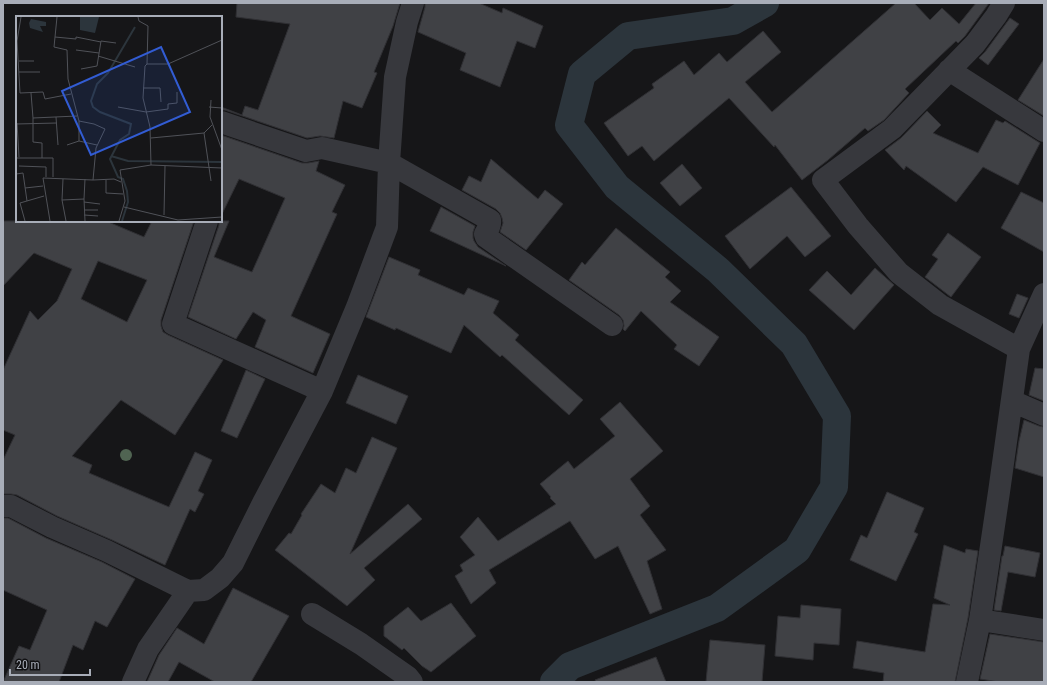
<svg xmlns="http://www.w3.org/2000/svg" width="1047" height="685" font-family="'Roboto Condensed',sans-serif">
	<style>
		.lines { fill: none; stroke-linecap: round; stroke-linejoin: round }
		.canal { stroke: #2c353c; stroke-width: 28 }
		.building { fill: #404145; stroke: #303034; fill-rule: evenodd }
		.minor { stroke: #37383d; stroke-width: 22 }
		.tree { fill: #506452 }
		.inset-river { fill: none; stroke: #2c353c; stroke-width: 2 }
		.inset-road { fill: none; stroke: #505258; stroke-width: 1 }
		.view { fill: #325cd3; fill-opacity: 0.15; stroke: #325cd3; stroke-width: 2 }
		.inset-edge { fill: none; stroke: #a8adb8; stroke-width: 2 }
	</style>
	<rect width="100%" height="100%" fill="#161618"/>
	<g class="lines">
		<path class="canal" d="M554 682 570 666 717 608 797 550 834 487 837 416 794 344 718 270 617 187 569 125 582 74 628 36 733 21 765 3"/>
	</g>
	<path class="building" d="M237 3H400L393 26 374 72 377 73 362 108 343 101 334 138 320 136 307 138 225 110H221V107L242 115 245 106 258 110 290 24 236 17Z
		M425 3H479L502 13 503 8 543 26 535 48 517 41 500 87 460 70 466 53 418 32 425 7Z
		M896 3H914L930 20 942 8 959 24 976 3H989L965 36 958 43 956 41 905 89 909 93 884 120 868 131 865 128 828 160 802 180 775 145 774 147 729 98 654 161 642 146 628 156 604 123 654 88 652 84 684 61 694 75 719 53 727 62 763 31 781 52 745 82 772 112Z
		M1010 18 1019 24 988 65 979 58 985 52Z
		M1044 59V116L1018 100Z
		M927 111 941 125 933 133 978 153 996 120 1003 123 1005 121 1040 143 1018 185 983 167 956 202 906 166 904 170 885 150 901 138Z
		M221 135 302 163H308L319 161 316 171 345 185 332 212 337 214 291 316 330 334 313 373 255 347 266 320 253 312 236 339 188 317 219 225V221H229L214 257 252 272 285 198 239 179 221 216Z
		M491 159 538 199 545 190 563 204 526 250 500 232 503 223 502 218 500 213 496 209 462 190 469 176 481 182Z
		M682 164 702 188 680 206 660 183Z
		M791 187 831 236 805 257 787 236 750 269 725 236Z
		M1021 192 1044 203V252L1001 228Z
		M441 207 475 226 473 232V238L474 241 478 247 506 266 430 231Z
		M3 221H106L144 237 152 221H194L161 320V326L163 332 168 335 223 360 175 435 121 400 72 456 92 465 89 473 169 507 195 452 212 460 198 491 204 494 195 512 190 509 165 565 112 540 57 516 17 495 11 494H3V460L15 435 3 430V370L30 311 38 320 57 301 72 269 34 253 3 286ZM98 261 147 280 127 322 81 299Z
		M616 228 670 272 665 277 681 291 670 302 719 337 699 366 674 349 677 345 641 311 625 331 623 329 624 326 623 320 619 315 569 280 582 262 585 265Z
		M948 233 981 257 951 297 925 277 938 259 932 255Z
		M389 257 420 270 418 275 464 295 468 288 499 301 493 313 519 335 515 340 583 400 569 415 502 355 500 357 464 325 451 353 396 328 395 330 366 317Z
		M875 268 894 285 854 330 809 290 827 271 851 295Z
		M1017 294 1028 298 1019 318 1009 314Z
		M1035 368 1044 369V401L1029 395Z
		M246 370 265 379 237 438 221 431Z
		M358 375 408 396 396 424 346 403Z
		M620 402 663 451 630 479 650 506 640 515 666 550 647 561 662 609 650 614 618 546 595 559 570 521 489 570 496 583 471 604 455 576 463 571 460 565 475 555 460 537 478 517 498 541 556 504 550 498 551 497 540 484 568 461 574 469 615 436 600 419Z
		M1024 420 1039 426 1044 427V477L1015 468 1019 441Z
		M372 437 397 448 350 554 408 504 422 519 364 568 375 580 347 606 275 550 289 533 291 534 302 515 301 514 321 484 335 493 346 468 356 473Z
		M887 492 924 508 914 532 918 534 896 581 850 560 861 535 867 538Z
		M3 518H8L46 538 102 562 135 579 107 627 95 621 83 650 73 645 59 682H3L19 646 30 650 47 610 3 590Z
		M944 545 965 553 966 549 978 551 968 618 955 682H883L884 673 853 668 857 641 925 652 933 604 950 605 934 598Z
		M1005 546 1040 553 1035 577 1008 572 1001 611 994 610 1002 556H1003Z
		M233 588 289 616 251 682H215L179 662 168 682H147L159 655 177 628 204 644Z
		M451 603 476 636 431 672 422 666 404 648 402 650 384 636V626L408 607 421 621Z
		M801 605 841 609 839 645 814 643 813 660 775 656 778 616 800 618Z
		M990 634 1044 642V682H999L980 679Z
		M710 640 765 645 762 682H706Z
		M656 657 666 682H596L595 680Z"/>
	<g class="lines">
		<path class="minor" d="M1004 3 996 16 975 44 892 129 823 180 858 226 899 273 940 305 1019 349
			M949 70 1044 131
			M221 122 306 151 322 148 389 163 490 220C491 225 488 229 485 234L486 237 612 325
			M207 221 173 324 322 391
			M1012 401 1044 415
			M3 506H11L52 527 107 551 188 591 204 590 220 578 233 563 263 503 322 391 357 307 387 227 389 163 395 77 407 22 413 3
			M312 614 361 644 408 677 412 682
			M980 620 1044 630
			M133 682 148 649 188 591
			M967 682 980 620 999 492 1019 349 1044 294"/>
	</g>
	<circle class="tree" cx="126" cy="455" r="6"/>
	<g transform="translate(16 16)">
		<rect width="206" height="206" fill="#161618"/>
		<path d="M64 1H83L79 17 64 14ZM15 3 30 6V10H24L27 16 14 12 13 7Z" fill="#2c353c"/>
		<path class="inset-river" d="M95 140 112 145 206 146M106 205 112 186 111 175 107 163 102 161 94 143 104 124 113 118 115 108 84 96 77 91 75 85 81 68 92 57 119 11"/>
		<path class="inset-road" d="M5 1 1 25 4 77 27 76 29 83 55 78M41 1 38 31 51 34 52 63 63 105V125L81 129M122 1 123 5 132 10 131 48M39 21 60 23V21L85 26M60 34 83 37M82 40 119 51M3 45H18M65 53 81 50 85 25 100 27M3 56H24M127 72H144L145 86M15 77 17 102M195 84 194 101 206 134M102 91 130 96 152 93V88L161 87V76M193 91 206 92M40 101 42 129M63 105 78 108 89 113 80 132 77 164 98 163 105 166M1 107 3 141M0 108 41 107M188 117 195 165M135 122 188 117 196 109M51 129 63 125M0 142H26M135 149 134 111 127 82 129 50 131 48H152L206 24M3 150 30 151V161M0 158 7 157 11 185M37 161V142H26V127L17 126V102L61 100M90 164V177L107 178M9 172 27 170M68 183 69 163M46 184 47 163M68 186 84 188M108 191 162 204 206 201M68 194H82M68 199 82 200M148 199 149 150M9 205 4 187 28 180M34 205 27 162 77 164M50 205 46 184 68 183 69 205M103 205 109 185 104 154 135 149 206 152"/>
		<path class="view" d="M145 31 174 96 75 139 46 75Z"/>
		<rect width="206" height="206" class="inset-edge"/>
	</g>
	<rect width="1047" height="685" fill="none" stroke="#a8adb8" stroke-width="8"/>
	<path d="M10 669v6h80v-6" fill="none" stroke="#a8adb8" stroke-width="2"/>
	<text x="16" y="669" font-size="12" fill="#a8adb8" stroke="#111113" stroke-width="3" paint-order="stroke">20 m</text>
</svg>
